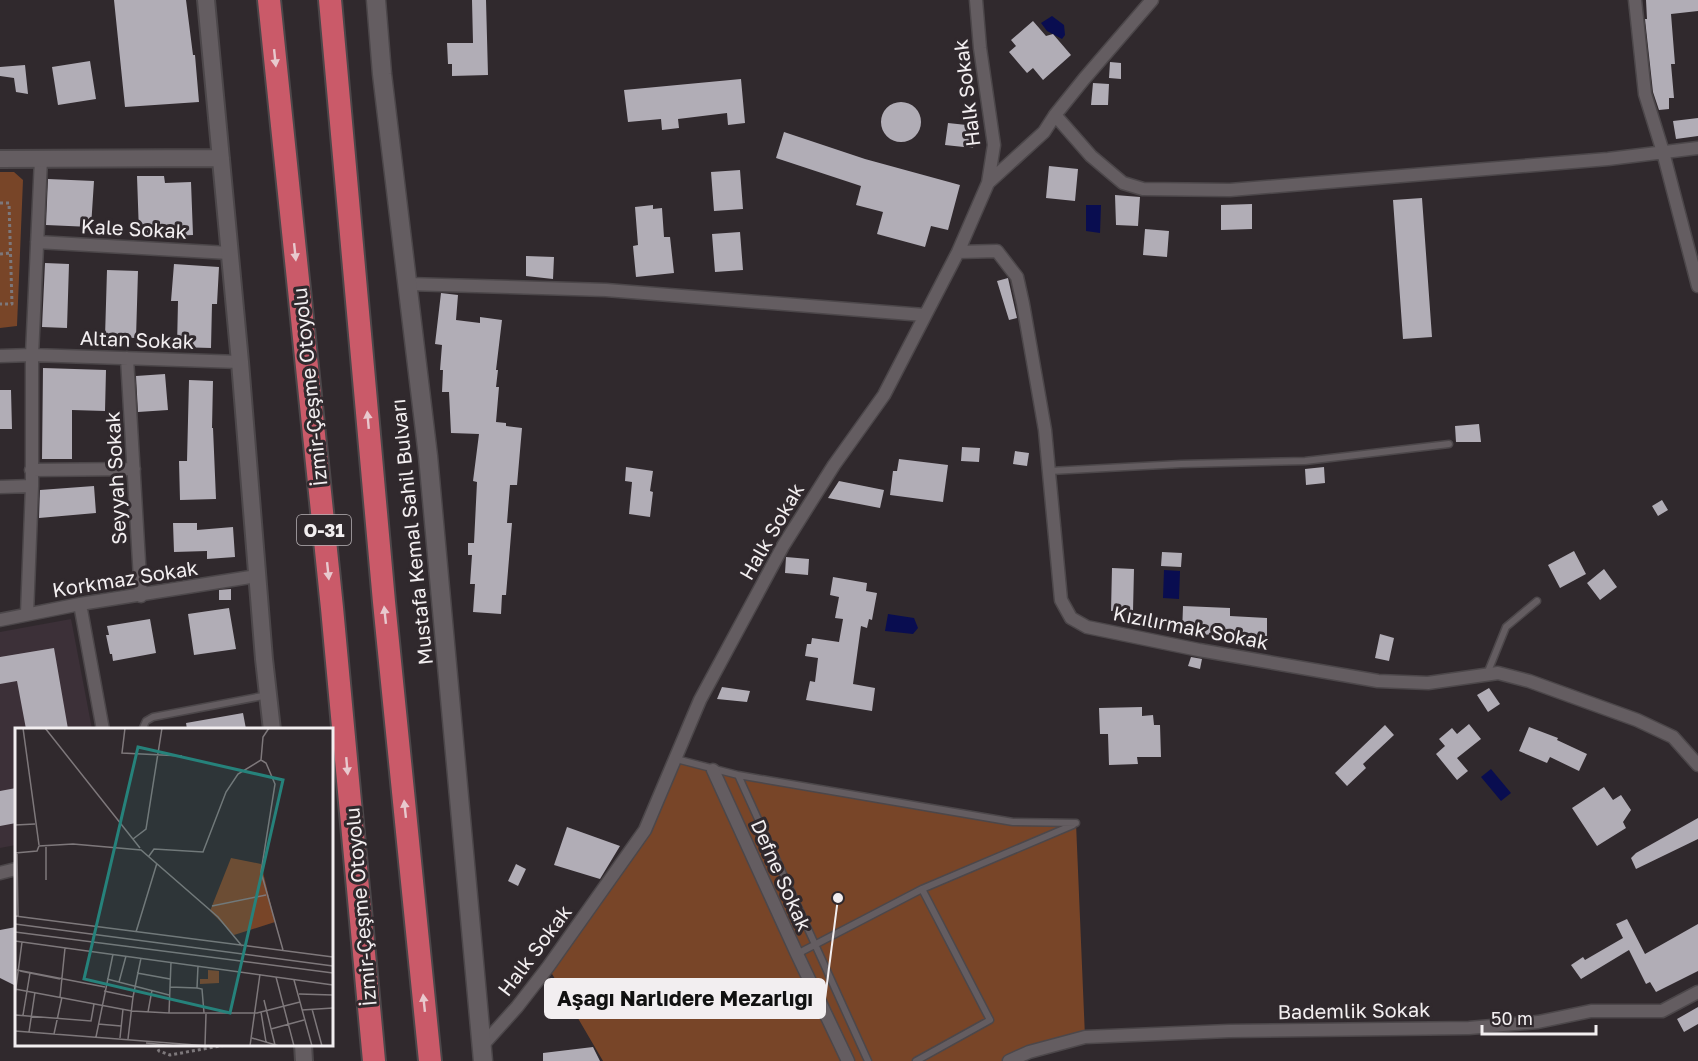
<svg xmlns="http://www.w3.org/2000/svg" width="1698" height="1061" font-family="'Golos Text',sans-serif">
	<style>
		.built { fill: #3c3038 }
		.green { fill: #784528 }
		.water { fill: #090d50 }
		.building { fill: #b1adb6 }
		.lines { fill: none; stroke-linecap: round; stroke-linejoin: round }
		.service-casing { stroke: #4c474a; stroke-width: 9 }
		.minor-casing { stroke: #4c474a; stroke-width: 15 }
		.tertiary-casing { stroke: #4c474a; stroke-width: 20 }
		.secondary-casing { stroke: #4c474a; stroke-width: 21 }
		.motorway-casing { stroke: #4c474a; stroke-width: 26 }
		.path { stroke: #7d787b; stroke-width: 3; stroke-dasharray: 3 3; stroke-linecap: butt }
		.service { stroke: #645d61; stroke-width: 6 }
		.minor { stroke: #645d61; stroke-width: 12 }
		.tertiary { stroke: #645d61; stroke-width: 16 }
		.secondary { stroke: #645d61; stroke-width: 18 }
		.motorway { stroke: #ca5a69; stroke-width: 22 }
		.oneway { fill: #e8c9ce }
		.labels { text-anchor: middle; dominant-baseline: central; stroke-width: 6; stroke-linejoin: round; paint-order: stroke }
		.shield { fill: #30292d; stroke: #b8b3b6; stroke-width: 1.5 }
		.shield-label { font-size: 18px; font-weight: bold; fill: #f2eef0 }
		.street-label { font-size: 20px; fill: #f2eef0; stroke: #30292d }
		.inset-road { fill: none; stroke: #7e787b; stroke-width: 1.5 }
		.view { fill: #26827b; fill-opacity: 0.15; stroke: #26827b; stroke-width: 3 }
		.inset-edge { fill: none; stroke: #f2eef0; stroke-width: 3 }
		.leader { fill: none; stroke: #f2eef0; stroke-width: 2 }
		.callout-dot { fill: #f2eef0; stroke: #30292d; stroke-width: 2 }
		.callout { fill: #f2eef0; stroke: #f2eef0; stroke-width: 2 }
		.callout-label { font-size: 21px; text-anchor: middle; font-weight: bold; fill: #111 }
	</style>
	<rect width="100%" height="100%" fill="#30292d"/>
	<path class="built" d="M71 619 92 729 16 730V845L0 848V632Z"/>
	<path class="green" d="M0 172H14L23 180 17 326 0 328Z
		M676 759 713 770 1013 822 1076 823 1085 1037 1009 1061H603L548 967 645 830Z"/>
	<path class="water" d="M1052 16 1064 25 1065 35 1062 39 1047 31 1041 23Z
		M1086 205H1101L1100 233 1086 231Z
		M1164 570 1180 571 1179 599 1163 598Z
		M888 614 914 618 918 628 913 634 885 631Z
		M1491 769 1511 793 1501 801 1481 777Z"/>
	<path class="building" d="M114 0H186L193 55H195L199 102 125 107Z
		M472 0H486L488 75 452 76V64H448L447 43H473Z
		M1646 0H1698V11L1671 14 1675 64H1671L1674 98H1669V109L1659 110 1653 92 1645 19H1647Z
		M1033 21 1046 36 1053 34 1071 55 1043 80 1033 68 1027 73 1009 52 1016 46 1011 40Z
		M90 61 96 99 58 105 52 67Z
		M1110 62 1121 63V79L1109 78Z
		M25 65 28 94 16 92 14 78 0 76V67Z
		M741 79 745 123 728 125 727 113 678 119 679 128 662 130 661 119 628 122 624 90Z
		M1093 83 1109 84 1108 105H1091Z
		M881 122a20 20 0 1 1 40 0a20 20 0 1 1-40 0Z
		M1698 118V136L1676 139 1673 121Z
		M948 123 976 126 973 148 945 145Z
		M784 132 865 159 960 185 948 230 931 226 925 247 877 234 883 212 856 205 861 186 776 158Z
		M1049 166 1078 169 1075 201 1046 198Z
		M740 170 743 209 714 211 711 172Z
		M137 176H164L165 183 191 182 193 235 168 236 163 240 139 233Z
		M48 179 94 181 91 227 46 225Z
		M1115 195 1140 197 1138 226 1116 225Z
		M1422 198 1432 337 1403 339 1393 200Z
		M1252 204V229L1221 230V205Z
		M653 205V209L662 208 664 237H670L674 273 636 277 633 246 638 245 635 207Z
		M1145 229 1169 231 1167 257 1143 255Z
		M740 232 743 270 715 272 712 234Z
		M526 256 554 257 553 279 526 276Z
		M45 263 69 264 67 328 42 327Z
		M174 264 219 267 217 304H212L211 348 177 347 178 301H171Z
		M107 270 138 271 136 338 105 337Z
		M1008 278 1017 318 1009 320 997 281Z
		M441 293 458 295 456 320 480 323V317L502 320 496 370H498L496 387H499L496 422 506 423V426L522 428 517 485H510L507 523H512L506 595H502L501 614 473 612 475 584H470L472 555H468V543H474L477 482 473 481 479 434 451 433 449 392H442L443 370H440L442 345 435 344Z
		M43 368 106 370 105 411 72 410V459H42Z
		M165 374 168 410 138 412 136 376Z
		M189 380 213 381 212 428H213L216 499 180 500 179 461H187Z
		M0 390H11L12 429H0Z
		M1479 424 1481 442H1456L1455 426Z
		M962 447 980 448 979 462 961 461Z
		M1015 451 1029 453 1027 466 1013 464Z
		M899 459 948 465 943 502 890 495 893 471H897Z
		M626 467 653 471 650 491 653 492 650 517 629 514 632 482 625 481Z
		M1324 467 1325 483 1306 485 1305 469Z
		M839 481 884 490 880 508 828 498Z
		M94 486 96 513 39 518 40 490Z
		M1662 500 1668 510 1658 516 1652 506Z
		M173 523H197V530L233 527 235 557 207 559V551L174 552Z
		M1574 551 1586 574 1560 588 1548 565Z
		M1162 552 1182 553 1181 567 1161 566Z
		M786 557 809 559 808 575 785 573Z
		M1112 568 1134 569 1133 611H1111Z
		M1604 569 1617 587 1600 600 1587 583Z
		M833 577 867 583 866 591 877 593 872 620 869 619 867 628 861 626 853 684 875 688 872 711 806 700 810 681 815 682 818 658 805 656 807 644H811L812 638 839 642 843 619 835 618 839 597 830 595Z
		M231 589V600H219V590Z
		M1183 606 1230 608V616L1267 618V636L1182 634Z
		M229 608 236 649 194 655 188 614Z
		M150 619 156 653 113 661 112 654H110L106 635H109L107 626Z
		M1380 634 1394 638 1389 661 1375 658Z
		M54 648 68 729H26L17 681 0 684V657Z
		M1191 657 1202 659 1200 669 1188 666Z
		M722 687 750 691 747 702 717 699Z
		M1489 688 1500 704 1488 712 1477 695Z
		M1142 707V716L1153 715 1154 725H1160L1161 757H1137L1138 764 1109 765 1108 734H1100L1099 708Z
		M243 713 246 729H187L186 723Z
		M1469 724 1481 739 1457 758 1468 771 1457 780 1436 754 1445 746 1439 739 1452 728 1457 734Z
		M1385 725 1394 735 1363 764 1366 768 1347 786 1335 773Z
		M1529 727 1558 738 1557 740 1587 754 1579 771 1550 757 1547 763 1519 751Z
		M1604 787 1613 800 1621 795 1631 810 1623 822 1626 828 1597 846 1572 808Z
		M16 788V823L0 826V791Z
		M1698 818V839L1636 869 1631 858 1636 853Z
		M567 827 620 846 600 879 554 865Z
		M516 864 526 869 518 886 508 881Z
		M1627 919 1645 954 1698 924V971L1656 992 1650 982 1646 984 1629 950 1581 979 1571 965 1583 957 1585 960 1623 938 1616 924Z
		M16 927V986L0 978V930Z
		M1698 1007V1024L1684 1032 1677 1019Z
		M593 1047 600 1061H543V1053Z"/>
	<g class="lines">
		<g class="service-casing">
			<path id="service" d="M1050 471 1181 464 1305 461 1449 444
				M1487 674 1506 627 1537 601
				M142 730 146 721 153 717 268 695
				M676 759 738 775 1013 822 1076 823
				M738 775 868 1061
				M797 954 922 889 1073 825
				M916 1061 990 1020 922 889"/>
		</g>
		<g class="minor-casing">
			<path id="minor" d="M1635 0 1645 94 1663 152 1698 286
				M1055 115 1091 156 1123 183 1143 189 1230 190 1608 159 1698 148
				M988 183 1044 132 1055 115 1084 79 1152 0
				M37 242 229 253
				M958 252 997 251 1017 277 1023 304 1045 430 1061 600 1071 618 1087 627 1199 650 1378 681 1428 683 1498 673 1529 681 1637 720 1673 737 1698 765
				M408 284 606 290 924 315
				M0 356 32 355 240 362
				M127 358 141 596
				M31 470 134 469
				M0 487 32 486
				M80 604 103 730
				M27 614 32 486V355L41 159
				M0 620 80 604 257 576
				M713 770 797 954 848 1061
				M0 873 16 869
				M481 1047 517 1007 548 967 645 830 700 700 783 546 834 465 884 395 958 252 988 183 994 145 980 48 976 0
				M1009 1061 1029 1052 1085 1037 1229 1031 1469 1028 1538 1022 1591 1011H1662L1698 992"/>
		</g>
		<g class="tertiary-casing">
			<path id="tertiary" d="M206 0 240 362 264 659 272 730
				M0 159 221 158
				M303 1044 304 1061"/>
		</g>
		<g class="secondary-casing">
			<path id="secondary" d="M376 0 382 74 428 456 483 1061"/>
		</g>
		<g class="motorway-casing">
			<path id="motorway" d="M269 0 332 608 374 1061
				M330 0 384 602 430 1061"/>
		</g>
		<path class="path" d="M0 203H9L12 304H0
			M0 254 10 253
			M155 1044 159 1051 170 1055 231 1044"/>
		<use href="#service" class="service"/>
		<use href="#minor" class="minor"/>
		<use href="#tertiary" class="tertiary"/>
		<use href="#secondary" class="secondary"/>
		<use href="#motorway" class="motorway"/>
	</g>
	<defs><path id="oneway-solid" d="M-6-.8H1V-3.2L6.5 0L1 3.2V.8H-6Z" transform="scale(1.5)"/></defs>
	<g class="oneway">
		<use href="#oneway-solid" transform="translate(275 58) rotate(84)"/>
		<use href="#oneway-solid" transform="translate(295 252) rotate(84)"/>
		<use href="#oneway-solid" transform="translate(368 420) rotate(-95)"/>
		<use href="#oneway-solid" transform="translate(328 571) rotate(84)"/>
		<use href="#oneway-solid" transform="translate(385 615) rotate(-96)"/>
		<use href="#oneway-solid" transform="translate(347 766) rotate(85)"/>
		<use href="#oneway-solid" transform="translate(405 809) rotate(-96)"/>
		<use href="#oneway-solid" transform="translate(424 1003) rotate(-96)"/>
	</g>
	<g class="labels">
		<rect class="shield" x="297" y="515" width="54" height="30" rx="4.5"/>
		<g class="shield-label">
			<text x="324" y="530">O-31</text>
		</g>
		<g class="street-label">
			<text transform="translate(966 93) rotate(-97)">Halk Sokak</text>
			<text transform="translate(134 228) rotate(3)">Kale Sokak</text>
			<text transform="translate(137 339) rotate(2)">Altan Sokak</text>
			<text transform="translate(309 387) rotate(-96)">İzmir-Çeşme Otoyolu</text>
			<text transform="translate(115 478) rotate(-93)">Seyyah Sokak</text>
			<text transform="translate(771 531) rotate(-60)">Halk Sokak</text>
			<text transform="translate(411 532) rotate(-96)">Mustafa Kemal Sahil Bulvarı</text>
			<text transform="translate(125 578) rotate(-9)">Korkmaz Sokak</text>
			<text transform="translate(1191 627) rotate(11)">Kızılırmak Sokak</text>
			<text transform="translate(782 875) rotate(66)">Defne Sokak</text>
			<text transform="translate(360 907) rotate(-95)">İzmir-Çeşme Otoyolu</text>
			<text transform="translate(534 950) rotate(-53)">Halk Sokak</text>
			<text transform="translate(1354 1010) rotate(-1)">Bademlik Sokak</text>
		</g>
	</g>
	<g transform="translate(15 728)">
		<rect width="318" height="318" fill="#30292d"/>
		<path d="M216 130 246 136 260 194 219 207 195 183ZM193 242 204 243V255L185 256V251H193Z" fill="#784528"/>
		<path class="inset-road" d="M8 0 24 117M30 0 125 120M110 0 107 25 167 28M246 32 251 35 260 56 246 144 268 222M0 97 20 96M118 111 131 101 147 0M31 119V152M0 125 22 123 24 118 58 116 126 122 203 189 227 218M2 126 3 188M134 128 139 121 188 124 211 64 223 46 246 32 248 9 254 0M197 178 251 167M0 188 318 229M0 196 318 238M0 204 318 245M121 204 142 135M0 213 318 257M2 242 90 259M5 243 45 251M122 245 155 251M261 249 279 318M92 251 154 267M279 252 297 318M104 254 111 228M155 259 182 260M182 260 187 261 189 285M182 260 183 238M0 261 117 283 154 285H242L285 274M89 263 118 269 113 311M284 266 318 267M0 267 7 214M45 269 50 220M118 269 126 230M249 272 260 317M297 281 307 318M287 282 318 280M133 284 137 262M246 284 251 314M154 285 156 234M0 287 76 293 79 276M8 287 15 245M83 296 106 298M256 301 289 292M0 303 193 318M14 304 20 264M39 306 47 269M81 309 98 226M105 310 108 281M237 310 264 318M131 315 161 318M190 317 191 286M235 318 245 246"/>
		<path class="view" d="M123 19 268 52 215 285 69 251Z"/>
		<rect width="318" height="318" class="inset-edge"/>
	</g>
	<path class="leader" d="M838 898L825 999"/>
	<circle class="callout-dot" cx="838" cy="898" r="6"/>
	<rect class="callout" x="545" y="979" width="280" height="39" rx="6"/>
	<g class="callout-label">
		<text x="685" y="1006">Aşağı Narlıdere Mezarlığı</text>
	</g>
	<path d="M1482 1025v9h114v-9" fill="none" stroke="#f2eef0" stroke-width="3"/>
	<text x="1491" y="1025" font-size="18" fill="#f2eef0" stroke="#30292d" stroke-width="4.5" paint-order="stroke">50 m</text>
</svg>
